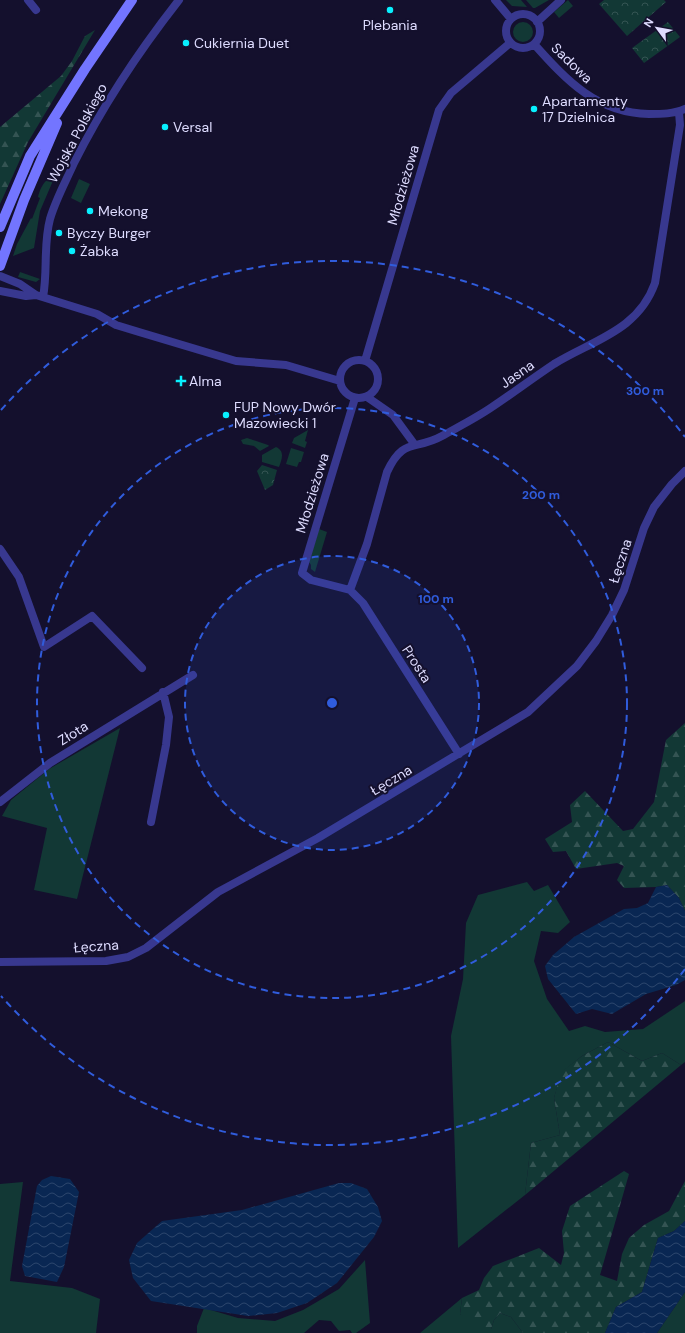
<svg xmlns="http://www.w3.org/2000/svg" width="685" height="1333" font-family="'DM Sans',sans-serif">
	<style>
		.green { fill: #123835 }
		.forest { fill: url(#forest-firs) }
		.park { fill: url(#park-crowns) }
		.water { fill: url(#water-waves) }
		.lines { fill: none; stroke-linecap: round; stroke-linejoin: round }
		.minor { stroke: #38388f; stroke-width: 8 }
		.secondary { stroke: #7375ff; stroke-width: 10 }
		.ring { fill: none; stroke: #305cdc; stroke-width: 2; stroke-dasharray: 7 5 }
		.poi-dot { fill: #08f0ff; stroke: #14102d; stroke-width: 1.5 }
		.labels { text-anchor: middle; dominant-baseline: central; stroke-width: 4; stroke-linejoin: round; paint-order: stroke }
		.poi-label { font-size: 14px; fill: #dedcff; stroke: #14102d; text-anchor: start }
		.street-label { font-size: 14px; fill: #dedcff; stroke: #14102d }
		.centre { fill: #305cdc; stroke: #14102d; stroke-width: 2 }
		.ring-label { font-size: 12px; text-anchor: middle; font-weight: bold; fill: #305cdc; stroke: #14102d; stroke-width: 4; stroke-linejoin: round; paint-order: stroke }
	</style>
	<defs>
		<pattern id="forest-firs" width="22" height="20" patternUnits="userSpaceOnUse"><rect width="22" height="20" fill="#123835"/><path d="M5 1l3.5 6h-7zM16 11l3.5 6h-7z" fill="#345453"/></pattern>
		<pattern id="park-crowns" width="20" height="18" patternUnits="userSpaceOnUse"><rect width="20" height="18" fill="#123835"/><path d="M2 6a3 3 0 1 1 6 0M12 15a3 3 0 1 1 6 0" fill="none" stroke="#345453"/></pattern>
		<pattern id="water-waves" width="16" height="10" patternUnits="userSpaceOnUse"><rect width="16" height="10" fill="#092753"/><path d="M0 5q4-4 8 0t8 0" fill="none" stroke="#2c466d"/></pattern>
	</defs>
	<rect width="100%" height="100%" fill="#14102d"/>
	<path class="green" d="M506 0H521L527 7 512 6Z
		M526 0H549L535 8H533Z
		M568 0 573 6 559 18 554 12Z
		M513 32a10 10 0 1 1 20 0a10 10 0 1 1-20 0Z
		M58 169 40 211 34 248 13 256 17 244 31 218 32 219 40 198 38 197C42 181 48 180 58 169Z
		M79 179 90 184 81 203 71 198Z
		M20 272 40 279 36 282 18 277Z
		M308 430 305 441 307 442 305 448 292 443 294 438Z
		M247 438 268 445 269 446 260 451 254 446 243 444 241 440Z
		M276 447C285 451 282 459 279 467L262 462V455Z
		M291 448 304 452 301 462H299L297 467 286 464Z
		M319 529 327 532 315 572 311 569V565L309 562Z
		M120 728 77 899 34 890 47 828 2 816 11 800 49 769Z
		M527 882 534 891 548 885 570 922 558 933 541 931 534 961 547 999 569 1031 585 1026 605 1032 643 1029 685 1001V1062L681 1065 662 1053 642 1061 608 1042 582 1056 562 1072 554 1098 560 1135 531 1143 525 1195 458 1248 451 1036 463 979 466 923 478 895Z
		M23 1182 10 1281 72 1288 100 1299 96 1333H0V1184Z
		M365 1260 370 1323 356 1333H352L350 1330 339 1331 331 1321 319 1320 304 1333H197V1326L204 1308 238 1318 275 1321 303 1310 339 1289Z
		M685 1292V1333H657Z
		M462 1298 460 1314 491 1329 494 1320 500 1313 511 1317 523 1333H420Z"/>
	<path class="forest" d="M95 30 28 142 0 204V127L61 76 72 61 85 36Z
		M685 723V911L679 898 667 885 656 887 624 888 617 880 624 866 617 863 576 869 566 851 553 852 545 839 572 822 570 805 585 791 623 831 633 829 654 802 666 740Z
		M608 1042 642 1061 662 1053 681 1065 525 1195 531 1143 560 1135 554 1098 561 1072 582 1056Z
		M624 1171 629 1174 600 1275 617 1281 622 1254 629 1238 644 1225 669 1211 685 1181V1221L674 1231 658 1238 642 1292 616 1307 605 1333H523L511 1317 500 1313 494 1320 491 1329H480L460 1314 462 1298 479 1290 484 1278 493 1266 539 1248 561 1265 564 1253 562 1231 570 1206Z"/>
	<path class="park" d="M604 0H664L666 2 627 36 599 4Z
		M668 22 680 37 644 63 632 48Z
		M262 465 277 470 273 485 265 490 257 471Z"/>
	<path class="water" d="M667 885 679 898 685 911V980L676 985 646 994 612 1014 592 1009 576 1014 548 979 545 966 553 955 574 937 624 909 637 908 648 903 656 887Z
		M51 1176 70 1179 79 1192 64 1267 57 1282 25 1276 22 1266 37 1186 42 1180Z
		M339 1183H351L367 1189 378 1207 382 1221 374 1237 337 1283 307 1303 277 1313 248 1316 151 1301 133 1278 129 1260 137 1243 162 1221 242 1210Z
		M685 1221V1292L657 1333H605L616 1307 642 1292 658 1238 674 1231Z"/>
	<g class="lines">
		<path class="minor" d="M28 0 36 10
			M495 0 511 19
			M506 31a17 17 0 1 1 34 0a17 17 0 1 1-34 0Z
			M537 22 561 0
			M534 44C567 81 597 113 649 114 661 114 674 114 685 109
			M0 276 20 284 36 295 97 314 116 325 139 332 236 361 286 365 340 381
			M0 291 26 296 36 295
			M43 297C48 271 43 245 50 219 56 199 66 181 74 163 103 105 139 51 179 0
			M340 379a19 19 0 1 1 38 0a19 19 0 1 1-38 0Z
			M365 361 439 110 451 93 510 43
			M367 397 393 415 415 445
			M0 549 19 577 44 647 92 616 142 668
			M350 590 367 544 387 472C403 437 415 451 442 436 458 427 476 418 492 407 513 393 533 378 554 364 593 340 638 331 655 283L680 125 679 112
			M350 590 311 580 302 573 355 398
			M350 590 363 603 459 754
			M0 802 50 763 193 675
			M151 822 166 745 169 717 163 692
			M0 962 106 961 128 957 146 948 218 892 318 838 528 712 577 666 596 641 612 615 624 590 644 528 654 507 672 484 685 471"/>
		<path class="secondary" d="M0 227 30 156 85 69 132 0
			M0 266 24 200 57 123"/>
	</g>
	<circle cx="332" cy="703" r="147" fill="#305cdc" fill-opacity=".12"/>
	<g class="ring">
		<circle cx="332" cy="703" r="147"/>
		<circle cx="332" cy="703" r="295"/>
		<path d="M685 969A442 442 0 0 1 1 996M1 410A442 442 0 0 1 685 437"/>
	</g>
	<g class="poi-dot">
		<circle cx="390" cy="10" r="4"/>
		<circle cx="186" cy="43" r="4"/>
		<circle cx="534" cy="109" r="4"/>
		<circle cx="165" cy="127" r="4"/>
		<circle cx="90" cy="211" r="4"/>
		<circle cx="59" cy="233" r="4"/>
		<circle cx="72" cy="251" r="4"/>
		<path d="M179 375h4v4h4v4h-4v4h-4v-4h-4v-4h4z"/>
		<circle cx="226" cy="415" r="4"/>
	</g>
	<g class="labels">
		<g class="poi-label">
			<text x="390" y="25" text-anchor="middle">Plebania</text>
			<text x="194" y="43">Cukiernia Duet</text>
			<text x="542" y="101">Apartamenty<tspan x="542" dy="16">17 Dzielnica</tspan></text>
			<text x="173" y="127">Versal</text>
			<text x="98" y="211">Mekong</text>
			<text x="67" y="233">Byczy Burger</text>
			<text x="80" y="251">Żabka</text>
			<text x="189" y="381">Alma</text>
			<text x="234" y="407">FUP Nowy Dwór<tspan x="234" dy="16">Mazowiecki 1</tspan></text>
		</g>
		<g class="street-label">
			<text transform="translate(572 63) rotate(44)">Sadowa</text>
			<text transform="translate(77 133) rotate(-62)">Wojska Polskiego</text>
			<text transform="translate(403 185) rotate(-74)">Młodzieżowa</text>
			<text transform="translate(517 374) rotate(-35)">Jasna</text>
			<text transform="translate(312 493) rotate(-73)">Młodzieżowa</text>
			<text transform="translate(620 561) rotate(-72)">Łęczna</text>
			<text transform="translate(417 664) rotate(57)">Prosta</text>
			<text transform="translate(73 733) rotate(-32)">Złota</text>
			<text transform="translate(391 780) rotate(-31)">Łęczna</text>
			<text transform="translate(96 946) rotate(-4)">Łęczna</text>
		</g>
	</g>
	<circle cx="332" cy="703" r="6" class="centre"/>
	<g class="ring-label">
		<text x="645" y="395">300 m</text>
		<text x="541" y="499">200 m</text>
		<text x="436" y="603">100 m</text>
	</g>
	<g transform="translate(657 28) rotate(302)" stroke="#14102d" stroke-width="3" paint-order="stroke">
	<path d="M0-3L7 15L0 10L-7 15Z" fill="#dedcff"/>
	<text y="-6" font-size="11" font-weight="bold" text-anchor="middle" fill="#dedcff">N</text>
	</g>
</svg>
